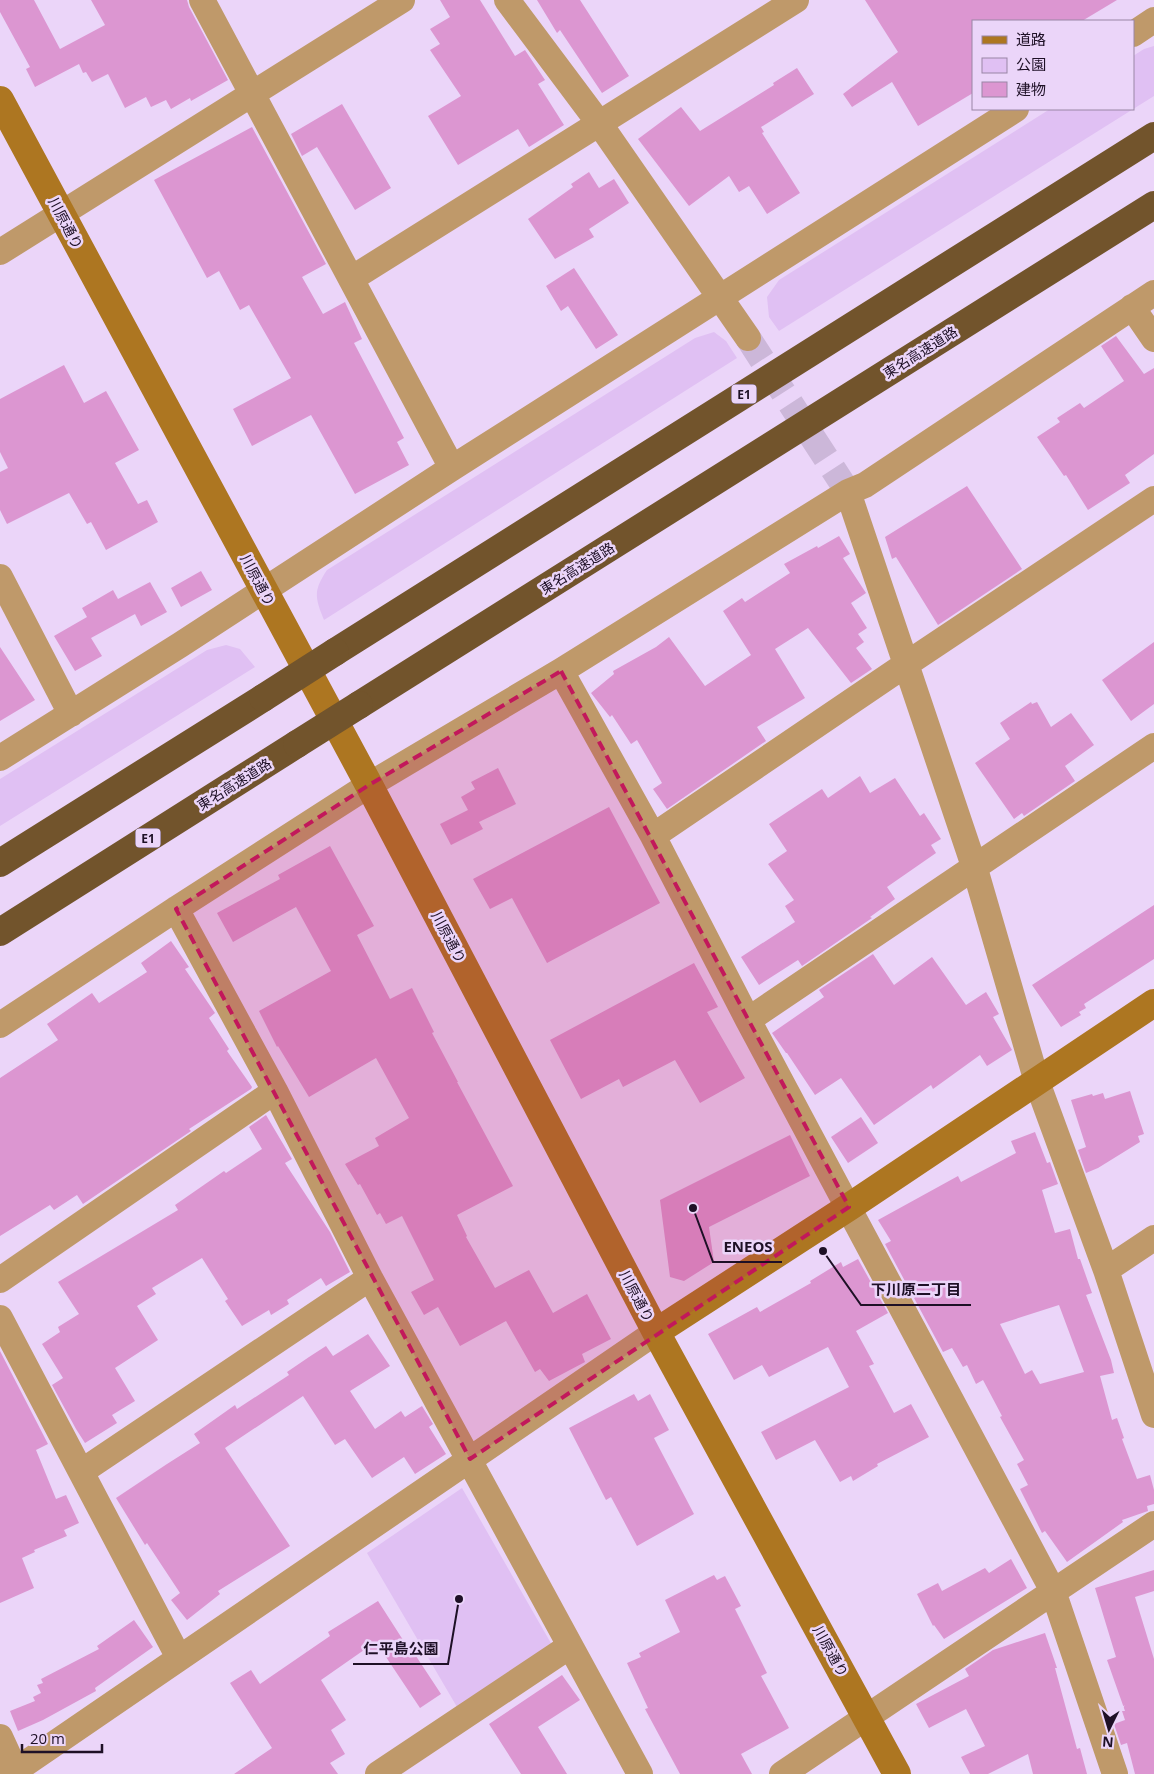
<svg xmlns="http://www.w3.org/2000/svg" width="1154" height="1774" font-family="'Open Sans','Noto Sans JP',sans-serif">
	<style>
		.green { fill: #e0c0f3 }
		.building { fill: #dc96d1; fill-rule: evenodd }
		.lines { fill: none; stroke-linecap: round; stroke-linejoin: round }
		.street-tunnel { stroke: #ccb7d9; stroke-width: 26; stroke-dasharray: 26 13; stroke-linecap: butt }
		.street { stroke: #bf996a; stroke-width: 26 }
		.secondary { stroke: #ad7621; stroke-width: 28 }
		.highway { stroke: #72542c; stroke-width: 28 }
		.highway-bridge { stroke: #72542c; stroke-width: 28 }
		.marked { fill: #c2185b; fill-opacity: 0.2; stroke: #c2185b; stroke-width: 4; stroke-dasharray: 10 6; stroke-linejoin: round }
		.labels { text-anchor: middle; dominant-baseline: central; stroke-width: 5; stroke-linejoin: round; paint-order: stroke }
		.shield { fill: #ebd5f9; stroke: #5c4b65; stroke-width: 1 }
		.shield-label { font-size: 12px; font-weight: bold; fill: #1e1026 }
		.street-label { font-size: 14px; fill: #1e1026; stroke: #ebd5f9 }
		.leader { fill: none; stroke: #1e1026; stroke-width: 2 }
		.callout-dot { fill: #1e1026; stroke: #ebd5f9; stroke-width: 2 }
		.callout-label { font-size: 15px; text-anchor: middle; font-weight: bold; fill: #1e1026; stroke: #ebd5f9; stroke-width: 5; stroke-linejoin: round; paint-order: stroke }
	</style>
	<rect width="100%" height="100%" fill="#ebd5f9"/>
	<path class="green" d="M1154 46V96L779 331 769 317 767 297 779 280 1050 109H1133V56L1144 49Z
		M714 332 726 341 737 358 324 620C315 598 313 591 327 570L695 338Z
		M226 645 240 649 255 667 0 826V779L207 650Z
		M462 1488 552 1645 457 1707 367 1553Z"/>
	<path class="building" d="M0 0H34L60 49 105 25 91 0H187L189 7 228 80 191 101 190 98 171 109 166 100 151 107 146 97 125 108 108 74 92 82 86 72 83 73 79 64 35 87 26 69 30 67 0 12Z
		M440 0H480L515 56 525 50 545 80 538 84 564 125 529 147 518 129 458 165 428 116 461 96 430 50 440 44 430 29 450 17Z
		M537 0H580L629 76 602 93 560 30 557 33Z
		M865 0H1117L1082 21H973V93L918 126 892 82 852 107 843 94 898 52Z
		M797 68 814 94 761 127 764 132 762 133 800 193 767 214 749 186 739 192 729 176 689 206 638 139 681 107 700 131 774 85 773 83Z
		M342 104 391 188 355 210 317 147 302 156 291 134Z
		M252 127 326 264 302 277 323 314 345 302 362 339 354 343 404 438 397 442 409 465 355 494 311 415 252 446 233 409 291 378 249 305 240 310 219 271 207 278 154 180Z
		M589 172 599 188 614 179 629 203 589 229 594 237 555 259 528 219 573 187 571 184Z
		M574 268 618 335 596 349 568 306 561 311 546 286Z
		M1116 336 1144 374 1154 368V454L1125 475 1130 483 1088 510 1066 475 1064 476 1037 437 1060 422 1057 418 1080 403 1084 408 1124 381 1101 346Z
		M64 365 84 403 106 391 139 450 115 463 138 504 147 500 158 522 106 550 91 522 87 524 69 493 7 524 0 510V472L8 468 0 452V399Z
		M967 486 1022 569 938 625 896 557 892 559 885 537Z
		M839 536 850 554 843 558 866 593 851 603 867 628 858 634 864 642 856 648 872 669 851 683 808 628 775 649 805 698 757 727 766 741 667 809 653 789 662 783 637 740 631 744 612 715 610 717 591 693 614 674 613 671 656 647 669 637 705 686 751 655 723 611 742 598 745 602 790 573 784 564 817 546 818 548Z
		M201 571 212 590 181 607 171 588Z
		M150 582 167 612 141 626 135 614 91 638 102 656 75 671 54 636 87 617 82 608 113 590 118 599Z
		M1154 642V704L1131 721 1102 680Z
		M0 647 35 700 0 721Z
		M1031 702 1032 704 1037 702 1051 727 1071 713 1094 745 1065 766 1075 781 1024 816 1022 813 1014 819 975 763 1010 739 1000 723Z
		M498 768 516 804 479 822 483 829 451 845 440 824 468 810 461 797 475 789 471 782Z
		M860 776 870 793 895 778 920 816 924 813 941 839 931 845 936 853 887 887 895 899 870 917 872 918 802 966 798 960 759 985 741 957 795 922 785 906 794 900 768 864 787 851 769 824 822 789 828 798Z
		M609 807 660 903 547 963 512 898 490 909 473 879Z
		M330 846 374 926 357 935 390 999 412 988 434 1032 432 1033 458 1082H457L513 1186 457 1215 467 1236 466 1237 495 1288 529 1270 553 1313 587 1294 611 1339 582 1354 585 1362 549 1381 540 1369 535 1372 506 1321 460 1346 438 1307 424 1315 411 1292 434 1280 402 1216 386 1224 380 1213 377 1215 360 1184 358 1185 345 1164 379 1146 375 1138 409 1118 376 1058 309 1097 278 1046 277 1047 259 1011 331 971 296 907 233 942 217 913 280 879 278 875Z
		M1154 905V959L1084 1004 1086 1008 1079 1012 1081 1015 1061 1027 1032 985Z
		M171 941 189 967 185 969 215 1013 209 1018 229 1049 227 1051 252 1087 251 1089 189 1129 191 1131 83 1204 77 1195 54 1210 50 1205 0 1236V1078L58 1040 47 1024 92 993 99 1003 147 972 141 963Z
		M873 954 894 985 932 957 966 1005 986 992 999 1014 993 1017 1012 1050 987 1066 980 1055 933 1089 931 1085 874 1125 841 1078 815 1095 787 1053H786L772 1033 824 997 819 990Z
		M694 963 718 1007 707 1012 745 1078 700 1103 675 1060 623 1087 619 1079 581 1099 550 1040Z
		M1130 1091 1144 1134 1138 1136 1140 1142 1098 1168 1086 1173 1078 1150 1086 1147 1071 1100 1092 1094 1093 1096 1103 1093 1105 1099Z
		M266 1115 292 1159 285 1163 330 1232 350 1272 326 1286 321 1278 287 1300 289 1304 271 1315 269 1310 242 1326 225 1301 228 1299 202 1258 152 1288 156 1294 137 1306 158 1340 115 1368 135 1401 112 1415 117 1423 85 1443 76 1429 52 1385 63 1378 42 1344 60 1332 58 1327 79 1314 58 1282 178 1210 175 1205 224 1171 226 1173 262 1149 249 1127Z
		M861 1117 878 1143 848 1163 831 1137Z
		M1035 1132 1047 1163 1050 1162 1058 1184 1042 1190 1055 1233 1070 1229 1078 1259H1080L1092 1293 1086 1295 1111 1360 1114 1373 1100 1376 1112 1420 1117 1418 1124 1438 1122 1439 1137 1479 1150 1475 1154 1490V1504L1147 1506 1148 1511 1122 1520 1123 1522 1067 1562 1045 1531 1042 1533 1020 1489 1028 1485 1017 1464 1024 1460 1000 1417 1002 1416 983 1380 976 1384 967 1365 963 1367 952 1348 943 1352 885 1244 891 1241 878 1220 958 1176 961 1182 1016 1153 1011 1141ZM1059 1305 1084 1372 1040 1384 1032 1370 1025 1374 1000 1324Z
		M790 1135 810 1176 709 1227 714 1262 684 1281 670 1277 660 1200Z
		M858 1259 888 1313 856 1331 874 1364 869 1366 894 1413 911 1404 929 1437 877 1464 878 1466 853 1481 851 1476 840 1482 815 1440 776 1460 761 1432 849 1387 828 1347 769 1377 762 1365 734 1380 708 1334 757 1307 760 1312 811 1283 810 1281 841 1262 843 1267Z
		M368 1334 390 1366 350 1391 375 1429 401 1411 405 1417 422 1406 433 1424 429 1427 446 1454 415 1474 404 1457 372 1478 345 1439 335 1445 303 1396 225 1448 290 1546 218 1591 220 1594 187 1620 171 1600 180 1593 147 1543 145 1545 116 1498 167 1464 200 1443 194 1434 235 1405 237 1409 289 1375 287 1372 309 1357 326 1346 333 1356Z
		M0 1351 48 1444 36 1450 56 1499 66 1495 79 1523 64 1530 67 1536 34 1550 35 1552 22 1558 34 1588 0 1603Z
		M634 1394 638 1401 650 1394 669 1430 654 1438 694 1514 637 1546 611 1497 606 1500 569 1428Z
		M1011 1559 1027 1588 944 1639 934 1625 933 1626 917 1594 938 1583 942 1591 985 1568 989 1573Z
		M1154 1570V1591L1135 1597 1154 1659V1774H1135L1127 1743 1121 1745 1114 1724 1125 1720 1122 1711H1125L1107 1660 1116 1657 1095 1588Z
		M714 1575 717 1580 725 1576 741 1606 735 1609 767 1673 761 1676 789 1728 741 1754 752 1774H680L645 1709 648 1708 627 1663 641 1657 639 1653 680 1632 665 1600Z
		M378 1601 412 1654 414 1653 441 1694 420 1708 380 1648 368 1655 364 1650 321 1680 346 1720 331 1730 345 1754 330 1763 338 1774H234L272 1748 230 1683 251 1670 260 1684 330 1636 328 1632Z
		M134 1620 153 1647 95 1688 96 1691 43 1720 18 1731 10 1711 35 1701 33 1697 41 1693 37 1685 43 1683 41 1679 99 1649 97 1646Z
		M1045 1633 1057 1668H1055L1077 1749 1080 1748 1087 1774H1033L1028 1754 988 1774H970L961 1757 985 1746 966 1709 929 1728 916 1704 969 1676 965 1669 993 1650Z
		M562 1675 580 1700 538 1727 567 1774H521L489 1724Z"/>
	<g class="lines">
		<path class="street-tunnel" d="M748 338 848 492"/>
		<path class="street" d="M202 0 452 468
			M507 0 599 123 748 338
			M1133 34 1154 20
			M0 252 402 0
			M351 279 796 0
			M1132 307 1154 339
			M848 492 975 869 1037 1082 1106 1270 1154 1415
			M0 577 71 714
			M561 671 653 836 748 1020 1053 1591 1115 1774
			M0 758 180 645 452 468 1016 109
			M653 836 905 665 1154 499
			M176 909 275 1091 370 1278 640 1774
			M748 1020 1154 746
			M0 1025 176 909 369 785 561 671 848 492 865 485 1154 293
			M1106 1270 1154 1238
			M0 1280 275 1091
			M0 1318 179 1658
			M81 1472 370 1278
			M0 1737 17 1774
			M8 1774 16 1770 656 1332
			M378 1774 570 1646
			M782 1774 1154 1524"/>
		<path class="secondary" d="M0 100 369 785 656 1332 897 1774
			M656 1332 849 1207 1154 1003"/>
		<path class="highway" d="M335 652 1154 136
			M359 705 1154 205
			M0 863 263 698
			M0 932 297 744"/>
		<path class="highway-bridge" d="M263 698 335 652
			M297 744 359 705"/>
	</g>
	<path class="marked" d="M561 671 849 1207 470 1459 176 909 369 785Z"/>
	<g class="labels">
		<g class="shield">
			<rect x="731.5" y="384.5" width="25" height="19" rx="4"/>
			<rect x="135.5" y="828.5" width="25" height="19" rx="4"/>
		</g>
		<g class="shield-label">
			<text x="744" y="394">E1</text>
			<text x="148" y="838">E1</text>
		</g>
		<g class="street-label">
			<text transform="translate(66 223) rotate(62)">川原通り</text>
			<text transform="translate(920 352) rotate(-32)">東名高速道路</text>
			<text transform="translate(577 568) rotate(-32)">東名高速道路</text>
			<text transform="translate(258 580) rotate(62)">川原通り</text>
			<text transform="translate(234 784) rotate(-32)">東名高速道路</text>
			<text transform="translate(449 937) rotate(62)">川原通り</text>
			<text transform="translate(637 1296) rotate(62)">川原通り</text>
			<text transform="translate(831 1651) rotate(61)">川原通り</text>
		</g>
	</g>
	<path class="leader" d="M693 1208L713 1262H782M823 1251L861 1305H971M459 1599L448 1664H353"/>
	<g class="callout-dot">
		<circle cx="693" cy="1208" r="5"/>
		<circle cx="823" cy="1251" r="5"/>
		<circle cx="459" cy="1599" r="5"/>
	</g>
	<g class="callout-label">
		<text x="748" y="1252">ENEOS</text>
		<text x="916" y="1295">下川原二丁目</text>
		<text x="401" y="1654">仁平島公園</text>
	</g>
	<rect x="972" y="20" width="162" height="90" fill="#ebd5f9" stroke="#9986a5"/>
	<rect x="982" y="36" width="25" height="8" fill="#ad7621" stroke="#9986a5"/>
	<text x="1016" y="45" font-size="15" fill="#1e1026">道路</text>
	<rect x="982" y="58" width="25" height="15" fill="#e0c0f3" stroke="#9986a5"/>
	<text x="1016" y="70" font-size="15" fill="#1e1026">公園</text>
	<rect x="982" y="82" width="25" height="15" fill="#dc96d1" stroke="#9986a5"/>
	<text x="1016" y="95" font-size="15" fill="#1e1026">建物</text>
	<g transform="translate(1109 1729) rotate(185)" stroke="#ebd5f9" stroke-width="4" paint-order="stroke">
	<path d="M0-4L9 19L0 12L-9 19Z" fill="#1e1026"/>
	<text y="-8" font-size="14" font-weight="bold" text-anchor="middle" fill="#1e1026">N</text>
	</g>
	<path d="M22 1744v8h80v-8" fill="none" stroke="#1e1026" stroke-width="2.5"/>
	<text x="30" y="1744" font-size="15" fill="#1e1026" stroke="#ebd5f9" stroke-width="4" paint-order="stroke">20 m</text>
</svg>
